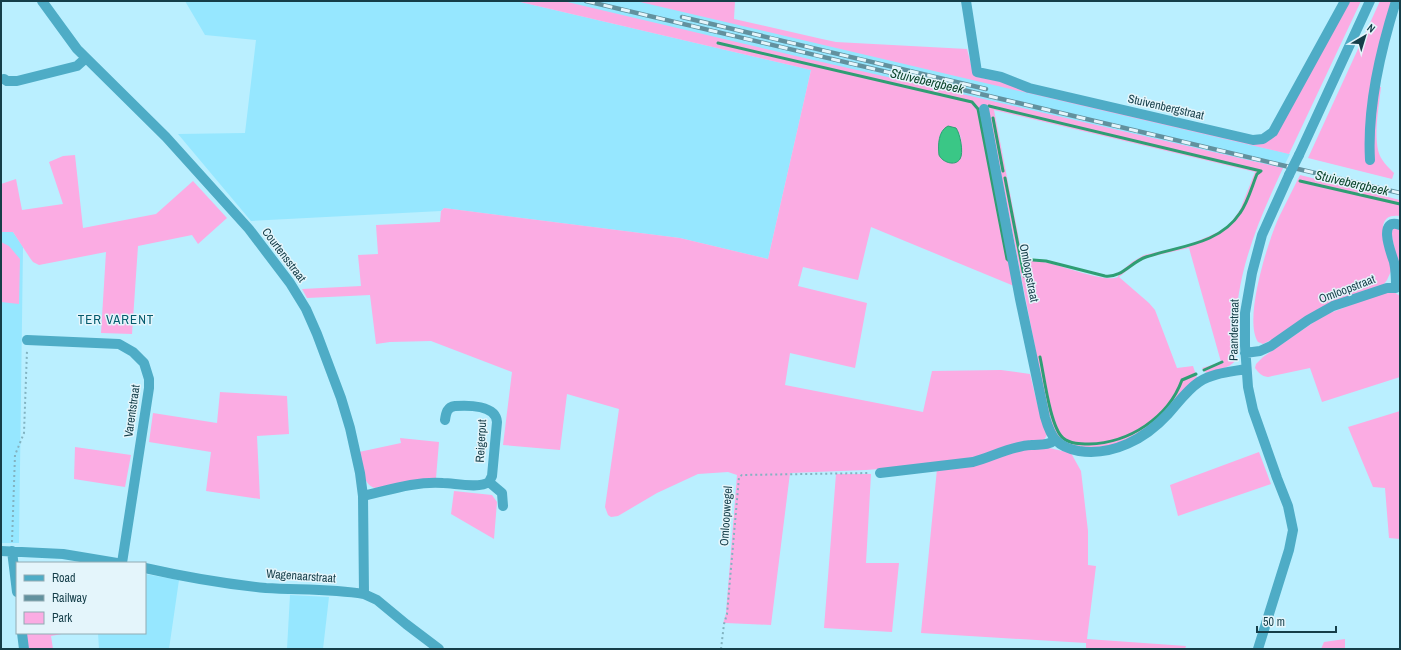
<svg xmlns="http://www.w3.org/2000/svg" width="1401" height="650" font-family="'Archivo Narrow',sans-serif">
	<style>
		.built { fill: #96e7ff }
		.green { fill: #fbace3; fill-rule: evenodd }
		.water { fill: #3ac786; stroke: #2f9e74 }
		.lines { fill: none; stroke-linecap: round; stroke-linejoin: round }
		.stream { stroke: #2f9e74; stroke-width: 3 }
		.path { stroke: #82b3c1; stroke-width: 2; stroke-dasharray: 2 3; stroke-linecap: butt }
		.minor { stroke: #4eacc6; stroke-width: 10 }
		.rail-casing { stroke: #62919e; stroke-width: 4.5 }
		.rail { stroke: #e4f5fb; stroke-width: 3; stroke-dasharray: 9; stroke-linecap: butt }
		.minor-bridge { stroke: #4eacc6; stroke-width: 10 }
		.labels { text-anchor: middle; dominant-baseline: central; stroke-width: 3; stroke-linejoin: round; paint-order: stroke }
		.street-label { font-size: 12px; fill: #153e49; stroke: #e4f5fb }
		.water-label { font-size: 13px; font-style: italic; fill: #0b442b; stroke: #e4f5fb }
		.neighbourhood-label { font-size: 13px; letter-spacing: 1px; fill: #045b6e; stroke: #e4f5fb }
	</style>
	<rect width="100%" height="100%" fill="#baefff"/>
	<path class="built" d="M185 1H516L811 70 768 259 680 238 444 208 441 211 251 221 178 134 245 133 256 40 205 35Z
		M553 1H646L1290 154 1281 172Z
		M1 232H13L23 247 19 543H1Z
		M145 574 179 580 169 649H99L98 633H145Z
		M290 595 329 597 323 649H287Z"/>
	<path class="green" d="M516 1H563L813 60 988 100 1283 168C1252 234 1231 287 1236 360 1229 369 1216 370 1206 373L1202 368 1221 362 1189 248 1145 258 1134 265 1119 277 1149 303 1155 310 1177 368 1193 366 1197 378C1164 412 1133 453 1080 447 1072 446 1060 442 1056 435 1052 427 1050 417 1047 408L988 108 980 106 1014 286 871 227 858 280 803 267 798 286 867 303 855 368 790 353 785 385 923 412 932 371 1001 370 1030 374 1037 403 1047 435 1044 440 975 459 931 465 866 470 790 473 771 625 726 623 723 624 726 613 737 475 728 472 698 474 657 493 618 516 611 517 608 515 605 507 619 409 567 394 560 450 503 445 512 372 431 341 390 342 376 344 370 295 307 298 302 289 361 286 358 255 378 254 376 225 440 222 441 211 444 208 680 238 768 259 811 70ZM994 110 1255 172 1240 210 1230 224 1221 231 1188 245 1144 255 1132 262 1119 273 1118 277C1105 283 1064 266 1048 263 1040 261 1031 261 1023 260ZM942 131 960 134 962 150 960 159 956 162 939 138Z
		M636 1H735L734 19 822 39 836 42 967 49 974 76 1267 141 1347 1H1361L1289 154 1087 107Z
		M1380 1H1393L1378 87H1381C1379 107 1374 130 1378 150 1380 160 1388 167 1394 173L1392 179 1308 158Z
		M75 155 83 228 156 214 193 181 227 218 198 244 192 235 138 246 132 334 101 333 106 252 39 265 33 262 30 258 13 232H1V184L16 179 22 210 63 204 49 162 63 156Z
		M1300 175 1400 200V216C1390 215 1385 217 1383 226L1392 269 1387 280 1384 284 1263 344 1258 342C1243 320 1268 241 1279 217 1286 203 1293 189 1300 175Z
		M1394 228H1400V274L1391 232Z
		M1 242 9 246 20 259 19 304 1 302Z
		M1388 291 1394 292 1400 296V377L1322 402 1310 368 1268 377C1261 376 1259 373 1255 368L1256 364 1263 357 1317 320 1330 313Z
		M220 392 287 396 289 434 257 436 260 499 206 491 211 452 149 442 153 413 217 423Z
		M1400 411V539L1389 538 1385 488 1373 487 1348 427Z
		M400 438 439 442 436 478 375 488C362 485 362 464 359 452L401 443Z
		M75 447 131 455 125 487 74 479Z
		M1045 447 1071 453 1081 471 1088 531V565L1096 566 1087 639 1186 646 1185 649H1086V643L921 633 937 469 1016 449Z
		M1259 452 1271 484 1178 516 1170 485Z
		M836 474H871L866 563H899L892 632 824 628Z
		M454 491 492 495 497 502 494 539 451 514Z
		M25 633H67L51 636 53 649H27Z
		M1345 639V649H1321L1324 642Z"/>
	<path class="water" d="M948 126 956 128C960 133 964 153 960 159 955 167 942 162 939 155 938 145 938 131 948 126Z"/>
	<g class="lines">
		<path class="stream" d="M718 43 972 102 978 109 1007 259 1008 260
			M989 106 1261 171
			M993 118 1003 171
			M1005 178 1024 276
			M1300 181 1400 204
			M1033 260 1046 261 1105 276C1122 278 1131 262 1146 257 1178 246 1219 245 1240 213 1248 202 1252 186 1257 174L1261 171
			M1040 357C1044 375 1050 427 1063 438 1070 444 1081 444 1089 444 1129 443 1168 418 1182 380L1196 374
			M1204 370 1222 362"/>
		<path class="path" d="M12 542 15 455 24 433 27 350
			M721 649 724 624 727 614 739 477 742 475 870 473"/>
		<path class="minor" d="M42 1 77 49 166 137 249 229 290 283 306 309 317 334 341 398 350 428 360 473 363 496 364 594
			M966 1 977 72 1001 77 1029 88 1253 140 1263 139 1273 132 1345 1
			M4 79 7 81H17L77 66 86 58
			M984 109 1020 299 1045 417C1051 438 1057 447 1079 451 1113 456 1145 439 1168 414 1178 403 1187 390 1199 382 1213 373 1230 372 1246 369
			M1299 155 1370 1
			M1370 160C1367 107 1380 52 1396 1
			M1396 288C1396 279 1396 270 1394 262 1391 253 1377 217 1400 225
			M27 340 119 344 133 352 144 363 149 379V388L122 563
			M1245 353 1260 351 1271 346 1308 320 1333 306 1387 288H1396
			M880 473 973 462C992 457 1011 446 1031 445 1040 444 1048 446 1055 440
			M489 482 502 493 503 506
			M363 496C389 490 416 481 443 483 454 483 479 489 489 482L492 476 497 422C496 405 468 405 455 406 447 407 446 413 445 420
			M1 551 63 554 117 563
			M12 551 17 592
			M145 568C185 577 225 584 266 588 299 590 332 589 364 594L377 600 406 624 439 649
			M22 633 24 649
			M1258 649 1289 550 1293 530 1288 506 1277 478 1253 410 1248 387 1245 346V313L1252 273 1262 235 1289 175"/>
		<g class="rail-casing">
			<path id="rail" d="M586 1 1400 193
				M682 17 986 89"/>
		</g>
		<use href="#rail" class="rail"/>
		<path class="minor-bridge" d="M1289 175 1299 155"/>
	</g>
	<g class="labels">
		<g class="street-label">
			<text transform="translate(1166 107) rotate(13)">Stuivenbergstraat</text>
			<text transform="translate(284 255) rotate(53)">Courtensstraat</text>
			<text transform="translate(1029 273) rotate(79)">Omloopstraat</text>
			<text transform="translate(1347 289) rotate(-21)">Omloopstraat</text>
			<text transform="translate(1234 330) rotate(-89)">Paanderstraat</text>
			<text transform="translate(132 411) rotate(-82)">Varentstraat</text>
			<text transform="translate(481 441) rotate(-87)">Reigerput</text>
			<text transform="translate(726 516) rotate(-86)">Omloopwegel</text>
			<text transform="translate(301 576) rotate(4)">Wagenaarstraat</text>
		</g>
		<g class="water-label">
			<text transform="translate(927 81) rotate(13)">Stuivebergbeek</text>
			<text transform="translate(1352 183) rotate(13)">Stuivebergbeek</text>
		</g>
		<g class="neighbourhood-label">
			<text x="116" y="319">TER VARENT</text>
		</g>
	</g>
	<rect width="1401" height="650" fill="none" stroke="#153e49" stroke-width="4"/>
	<rect x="16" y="562" width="130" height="72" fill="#e4f5fb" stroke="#91acb4"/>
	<rect x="24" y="575" width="20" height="6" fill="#4eacc6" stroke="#91acb4"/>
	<text x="52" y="582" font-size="12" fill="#153e49">Road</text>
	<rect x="24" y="595" width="20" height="6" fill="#62919e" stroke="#91acb4"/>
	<text x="52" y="602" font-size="12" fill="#153e49">Railway</text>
	<rect x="24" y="612" width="20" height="12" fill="#fbace3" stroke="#91acb4"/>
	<text x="52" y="622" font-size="12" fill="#153e49">Park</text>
	<g transform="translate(1365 36) rotate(38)" stroke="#e4f5fb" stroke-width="3" paint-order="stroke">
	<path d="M0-3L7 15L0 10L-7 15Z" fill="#153e49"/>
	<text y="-6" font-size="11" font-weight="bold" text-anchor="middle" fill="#153e49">N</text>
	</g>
	<path d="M1257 626v6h79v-6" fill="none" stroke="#153e49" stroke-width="2"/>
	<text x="1263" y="626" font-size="12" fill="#153e49" stroke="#e4f5fb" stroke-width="3" paint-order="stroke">50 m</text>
</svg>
